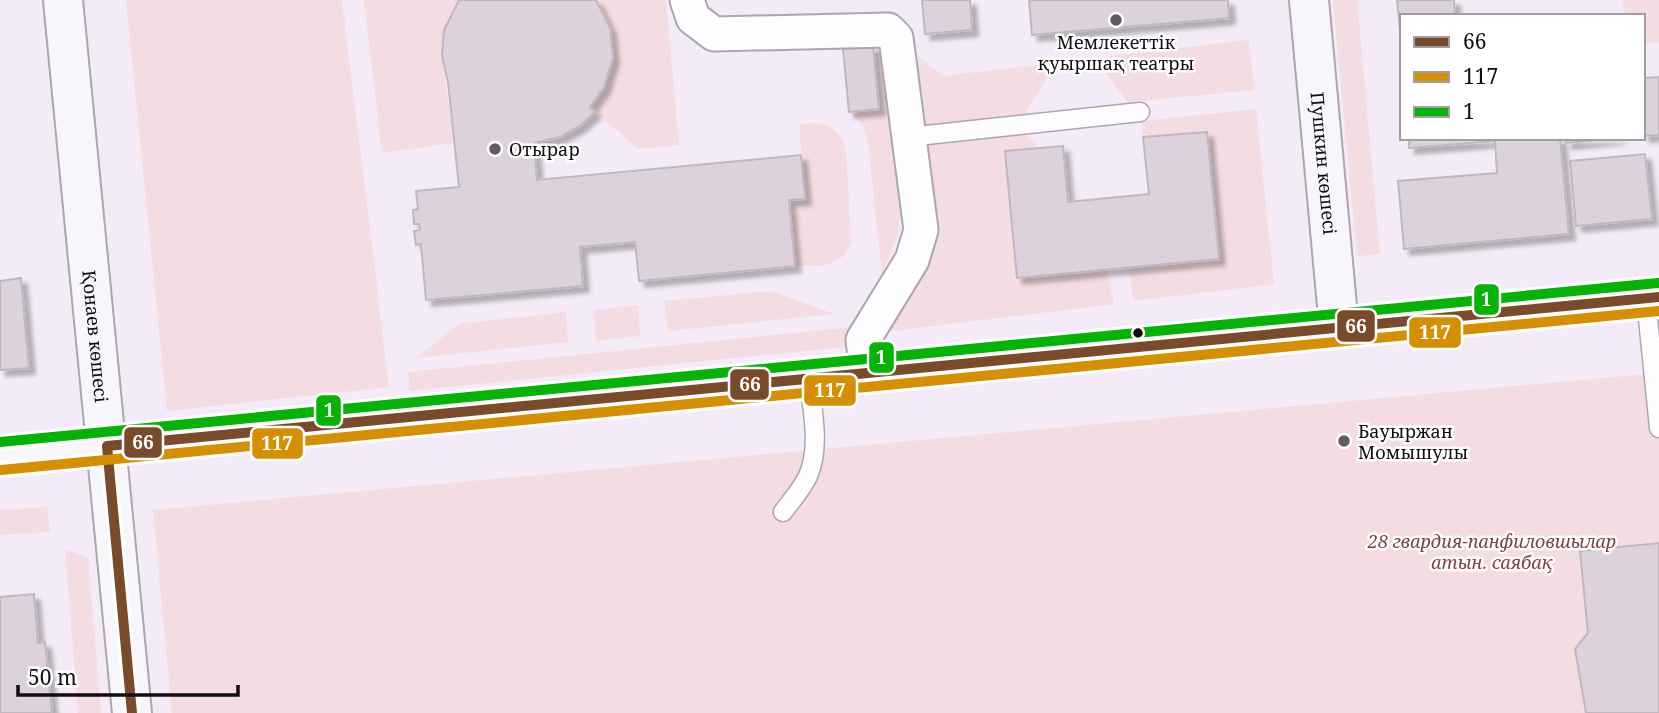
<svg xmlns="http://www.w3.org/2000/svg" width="1659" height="713" font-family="'Noto Serif',serif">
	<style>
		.green { fill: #f3dce2 }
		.building { fill: #ddd1db; stroke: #c0b8c0; stroke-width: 2; filter: url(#shadow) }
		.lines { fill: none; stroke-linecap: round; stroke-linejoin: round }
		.lane-casing { stroke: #aca6af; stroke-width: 21 }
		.street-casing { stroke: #aca6af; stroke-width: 37 }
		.secondary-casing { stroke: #aca6af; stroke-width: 42 }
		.lane { stroke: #fdfcfe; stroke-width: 18 }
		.street { stroke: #fdfcfe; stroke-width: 33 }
		.secondary { stroke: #f7f6fa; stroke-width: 38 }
		.bus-1-casing { stroke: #fff; stroke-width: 16 }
		.bus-2-casing { stroke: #fff; stroke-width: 16 }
		.bus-3-casing { stroke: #fff; stroke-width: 16 }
		.bus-1 { stroke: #7a4b2a; stroke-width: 10 }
		.bus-2 { stroke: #d58f03; stroke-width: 10 }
		.bus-3 { stroke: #05b206; stroke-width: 10 }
		.poi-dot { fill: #615b64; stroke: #fff; stroke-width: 2.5 }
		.bus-dot { fill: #120d15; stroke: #fff; stroke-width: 2.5 }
		.labels { text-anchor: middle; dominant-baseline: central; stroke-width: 5; stroke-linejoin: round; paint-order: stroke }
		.poi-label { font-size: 18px; fill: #120d15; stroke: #fff; text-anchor: start }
		.street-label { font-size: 18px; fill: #120d15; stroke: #fff }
		.park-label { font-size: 18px; font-style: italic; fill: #804043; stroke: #fff }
		.line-badge { stroke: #fff; stroke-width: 2.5 }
		.badge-label { font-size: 19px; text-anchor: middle; font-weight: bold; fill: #fff }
	</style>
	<defs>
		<filter id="shadow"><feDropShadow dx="6" dy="6" stdDeviation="2" flood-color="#0004"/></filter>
	</defs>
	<rect width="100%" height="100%" fill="#f3ebf7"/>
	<path class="green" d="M126 0H342L389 387 167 411Z
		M364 0H459C430 33 450 102 454 143L382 153Z
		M596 0H666L679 145 638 149 590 107C614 73 619 37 596 0Z
		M1333 0H1357L1380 254 1357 256Z
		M1623 0H1659V42L1643 44V16H1625Z
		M1249 40 1254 90 1128 102 1094 58Z
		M873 46 887 52 902 191 898 235 882 274 868 142 863 125 849 112 879 109Z
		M917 55 943 76 1056 63 1025 114 926 125Z
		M1256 109 1274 284 1134 301 1128 268 1219 259 1207 132 1143 137 1142 121Z
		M818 123C835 127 841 133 846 150L851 243C840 269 820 266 795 266L789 200 805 198 799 124Z
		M1023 132 1040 148 1005 152 1017 278 1107 270 1114 304 884 332 923 142Z
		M771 291 834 314 668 331 664 301Z
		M638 305 640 336 596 341 594 310Z
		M566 312 568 342 416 358 459 324Z
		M853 327 854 346 410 391 408 372Z
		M1659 373V713H172L153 510Z
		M47 507 50 532 0 535V510Z
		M65 549 88 557 101 713H78Z"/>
	<path class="building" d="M459 0H596L610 28 613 58 604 87 590 107 595 112 581 125 560 137 534 143 537 180 801 155 805 199 789 200 795 266 639 281 635 242 580 247 583 286 426 300 421 244 416 245 414 231 420 230 419 224H414L413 210 418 209 416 191 459 187 448 82 442 56 444 30Z
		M922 0H970L972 30 925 34Z
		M1029 0H1228L1229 18 1032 35Z
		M1397 0H1454L1455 16H1402V50Z
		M873 46 879 109 849 112 843 49Z
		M1659 77V135L1643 136V78Z
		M1207 132 1219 259 1017 278 1005 151 1063 146 1068 202 1149 194 1143 137Z
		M1409 138H1560L1569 234 1404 249 1398 181 1497 173 1495 141 1409 148Z
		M1566 138H1620L1566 143Z
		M1645 154 1652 219 1576 226 1570 161Z
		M21 278 29 368 0 370V281Z
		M1659 543V713H1586L1575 649 1588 633 1580 551Z
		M34 594 38 643 45 642 52 713H0V597Z"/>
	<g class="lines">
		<g class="lane-casing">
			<path id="lane" d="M908 137 1140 112
				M1646 299 1659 428
				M783 512C791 501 802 489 808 476 821 446 812 410 809 379"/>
		</g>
		<g class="street-casing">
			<path id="street" d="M687 0 693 18 714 34 888 30 896 38 921 230 912 260 863 340 867 373"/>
		</g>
		<g class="secondary-casing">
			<g id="secondary">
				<path id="s1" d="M63 0 132 713"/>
				<path id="s2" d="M1309 0 1339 328"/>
				<path d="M0 456 1659 297"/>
			</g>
		</g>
		<use href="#lane" class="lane"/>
		<use href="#street" class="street"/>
		<use href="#secondary" class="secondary"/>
		<g class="bus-1-casing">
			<path id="bus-1" d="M132 713 107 446 1659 297"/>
		</g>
		<g class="bus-2-casing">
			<path id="bus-2" d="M1 470 1659 311"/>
		</g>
		<g class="bus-3-casing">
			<path id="bus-3" d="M0 442 1658 283"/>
		</g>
		<use href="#bus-1" class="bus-1"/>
		<use href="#bus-2" class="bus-2"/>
		<use href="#bus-3" class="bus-3"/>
	</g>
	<g class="poi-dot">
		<circle cx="1116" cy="20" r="7"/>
		<circle cx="495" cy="149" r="7"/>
		<circle cx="1344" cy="441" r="7"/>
	</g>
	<circle class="bus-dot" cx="1138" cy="333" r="6"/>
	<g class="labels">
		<g class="poi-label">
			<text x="1116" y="42" text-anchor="middle">Мемлекеттік<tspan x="1116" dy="21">қуыршақ театры</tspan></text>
			<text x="509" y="149">Отырар</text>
			<text x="1358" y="431">Бауыржан<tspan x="1358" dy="21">Момышулы</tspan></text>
		</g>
		<g class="street-label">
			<text stroke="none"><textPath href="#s2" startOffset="164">Пушкин көшесі</textPath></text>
			<text stroke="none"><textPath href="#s1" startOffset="338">Қонаев көшесі</textPath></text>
		</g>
		<g class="park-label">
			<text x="1492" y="541">28 гвардия-панфиловшылар<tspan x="1492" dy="21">атын. саябақ</tspan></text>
		</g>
	</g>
	<g class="line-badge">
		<rect x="1473" y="283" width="27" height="33" rx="7" fill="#05b206"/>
		<rect x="1336" y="309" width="40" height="34" rx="7" fill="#7a4b2a"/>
		<rect x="1408" y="316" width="54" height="33" rx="7" fill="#d58f03"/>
		<rect x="868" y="341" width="27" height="33" rx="7" fill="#05b206"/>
		<rect x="729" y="368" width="41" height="33" rx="7" fill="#7a4b2a"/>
		<rect x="803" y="374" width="54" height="33" rx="7" fill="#d58f03"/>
		<rect x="315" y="394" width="27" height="33" rx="7" fill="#05b206"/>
		<rect x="123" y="426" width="40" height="33" rx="7" fill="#7a4b2a"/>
		<rect x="251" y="427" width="53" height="33" rx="7" fill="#d58f03"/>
	</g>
	<g class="badge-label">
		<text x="1486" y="306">1</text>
		<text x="1356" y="333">66</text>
		<text x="1435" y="339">117</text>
		<text x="881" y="364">1</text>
		<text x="750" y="391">66</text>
		<text x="830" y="397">117</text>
		<text x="329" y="417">1</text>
		<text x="143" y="449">66</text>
		<text x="277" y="450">117</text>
	</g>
	<rect x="1400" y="14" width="245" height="126" fill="#ffffff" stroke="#a09ea1" stroke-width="2"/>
	<rect x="1414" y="37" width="35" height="10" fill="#7a4b2a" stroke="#a09ea1" stroke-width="2"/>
	<text x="1463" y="49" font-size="21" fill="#120d15">66</text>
	<rect x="1414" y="72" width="35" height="10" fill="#d58f03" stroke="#a09ea1" stroke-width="2"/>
	<text x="1463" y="84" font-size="21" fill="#120d15">117</text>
	<rect x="1414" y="107" width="35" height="10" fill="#05b206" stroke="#a09ea1" stroke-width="2"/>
	<text x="1463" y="119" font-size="21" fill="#120d15">1</text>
	<path d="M18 685v10h220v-10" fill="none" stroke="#120d15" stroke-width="3.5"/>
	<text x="28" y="685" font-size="21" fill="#120d15" stroke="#ffffff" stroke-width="5" paint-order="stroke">50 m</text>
</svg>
